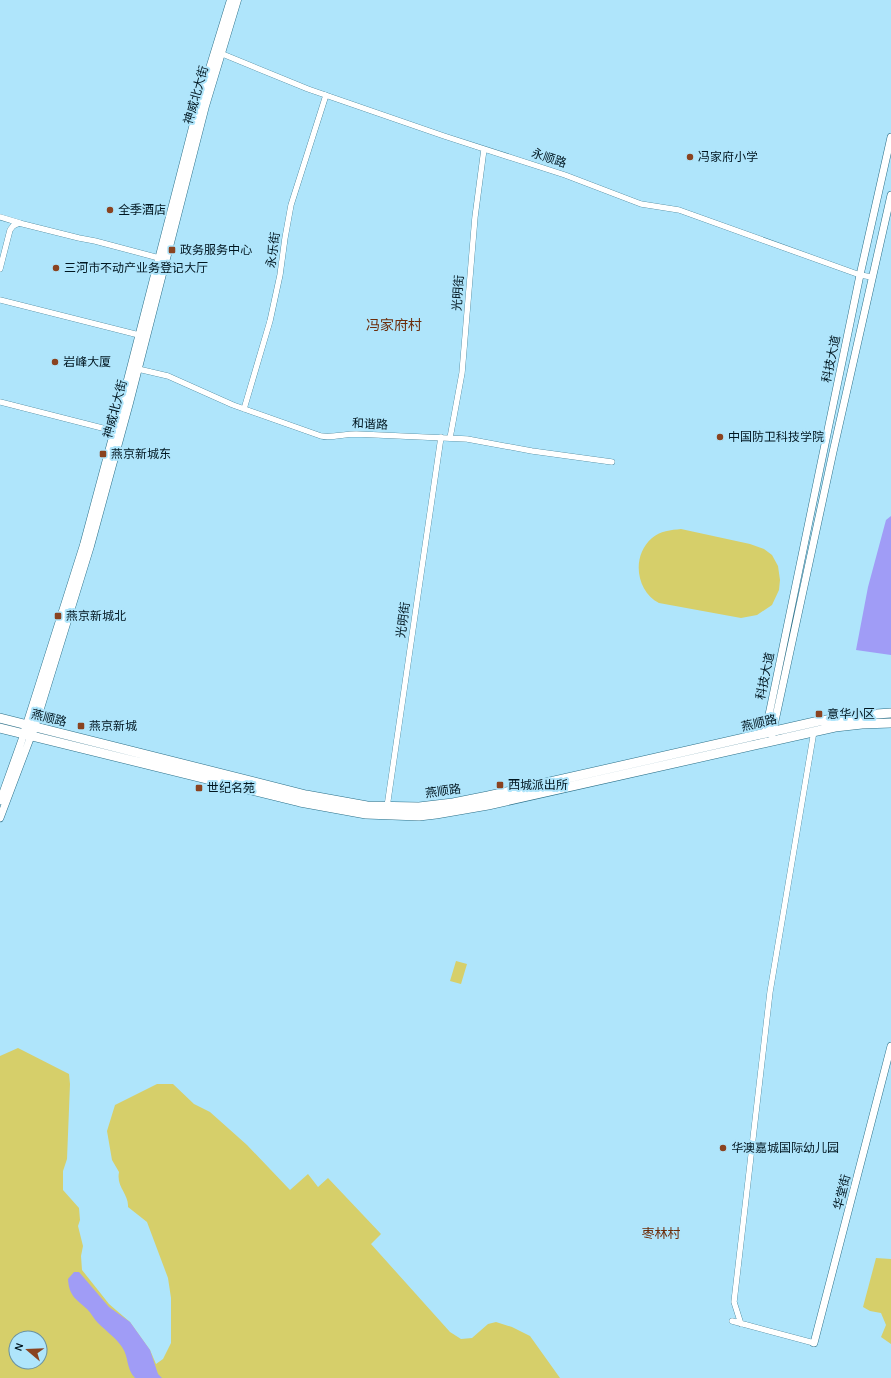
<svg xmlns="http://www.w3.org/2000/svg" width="891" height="1378" font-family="'Alegreya Sans','Noto Sans SC',sans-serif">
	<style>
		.green { fill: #d6cf6a; fill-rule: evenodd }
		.water { fill: #a09cf6 }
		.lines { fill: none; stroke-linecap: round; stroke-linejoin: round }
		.minor-casing { stroke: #2a6f88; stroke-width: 6 }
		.tertiary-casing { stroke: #2a6f88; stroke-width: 8 }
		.secondary-casing { stroke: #2a6f88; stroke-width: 9 }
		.primary-casing { stroke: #2a6f88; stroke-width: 10 }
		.minor { stroke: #fff; stroke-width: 5.5 }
		.tertiary { stroke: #fff; stroke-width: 7 }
		.secondary { stroke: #fff; stroke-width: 8 }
		.primary { stroke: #fff; stroke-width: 9 }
		.poi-dot { fill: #8a4320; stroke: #afe5fb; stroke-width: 1.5 }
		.labels { text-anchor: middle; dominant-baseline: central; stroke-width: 4; stroke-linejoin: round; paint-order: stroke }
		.street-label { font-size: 12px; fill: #001620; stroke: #afe5fb }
		.poi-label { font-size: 12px; fill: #001620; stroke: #afe5fb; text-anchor: start }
		.neighbourhood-label { font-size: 13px; fill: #6c2d0b; stroke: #afe5fb }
		.quarter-label { font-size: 14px; fill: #6c2d0b; stroke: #afe5fb }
	</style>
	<rect width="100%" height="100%" fill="#afe5fb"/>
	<path class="green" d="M681 529 750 544 764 549 772 555 778 566 780 580 779 590 772 605 757 615 741 618 659 603C636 591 631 556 652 538 660 531 671 530 681 529Z
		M456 961 467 964 461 984 450 981Z
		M18 1048 69 1074 70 1084 67 1159 63 1171V1190L79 1208 80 1220 78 1226 83 1246 81 1256 82 1270 109 1304 130 1322 150 1350 156 1364 163 1359 171 1343V1298L168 1278 147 1222 128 1207C129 1194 116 1187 119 1172L112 1160 107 1131 115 1105 157 1084H173L194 1104 210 1112 247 1145 290 1190 308 1174 318 1187 328 1178 381 1234 371 1244 450 1332 461 1339 472 1338 488 1324 496 1322 512 1327 530 1336 560 1378H0V1056ZM16 1338H40V1362H16Z
		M876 1258 891 1259V1344L881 1337 886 1325 881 1313 870 1311 863 1307Z"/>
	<path class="water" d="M891 516V655L856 650 868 587 886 520Z
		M74 1272H79L109 1307 130 1322 150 1350 158 1374 162 1378H135C126 1369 129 1357 122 1347 116 1338 106 1331 98 1323 94 1319 91 1313 87 1309 76 1299 69 1296 68 1279Z"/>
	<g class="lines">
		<g class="minor-casing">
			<path id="minor" d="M220 53 308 89 444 136 565 175 641 204 679 210 860 275 872 277
				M0 217 20 223
				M0 269 10 230 13 226 19 223 79 238 95 241 159 258
				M0 300 139 335
				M138 369 168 376 233 405 321 436C333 438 344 434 356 434L467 439 532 451 612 462
				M0 402 114 431
				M244 409 270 321 280 275 285 238 291 205 326 95
				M450 438 462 373 475 217 484 149
				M387 807 441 437
				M732 1321 814 1343
				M741 1324 734 1302 770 992 814 731"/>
		</g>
		<g class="tertiary-casing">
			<path id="tertiary" d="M765 734 860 275 891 137
				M772 735 833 452 891 195
				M0 801 24 734
				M0 818 31 736
				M814 1343 891 1046"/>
		</g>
		<g class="secondary-casing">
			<path id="secondary" d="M33 731 90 546 129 403 205 106 237 0
				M24 734 84 545 120 411 199 104 231 0"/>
		</g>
		<g class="primary-casing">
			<path id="primary" d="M0 718 306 795 367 806 419 807 453 803 488 796 819 721 862 715 891 713
				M0 728 300 802 366 814 419 816 436 814 488 805 835 727 862 724 891 723"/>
		</g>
		<use href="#minor" class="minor"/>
		<use href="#tertiary" class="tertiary"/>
		<use href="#secondary" class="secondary"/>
		<use href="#primary" class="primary"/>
	</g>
	<g class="poi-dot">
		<circle cx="690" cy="157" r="4"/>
		<circle cx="110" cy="210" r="4"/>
		<rect x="168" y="246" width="8" height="8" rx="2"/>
		<circle cx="56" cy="268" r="4"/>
		<circle cx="55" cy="362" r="4"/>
		<circle cx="720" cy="437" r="4"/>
		<rect x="99" y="450" width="8" height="8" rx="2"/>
		<rect x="54" y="612" width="8" height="8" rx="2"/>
		<rect x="815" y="710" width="8" height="8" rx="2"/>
		<rect x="77" y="722" width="8" height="8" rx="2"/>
		<rect x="496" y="781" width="8" height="8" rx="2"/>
		<rect x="195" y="784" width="8" height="8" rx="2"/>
		<circle cx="723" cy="1148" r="4"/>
	</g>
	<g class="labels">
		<g class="street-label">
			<text transform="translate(196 95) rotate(-74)">神威北大街</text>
			<text transform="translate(549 158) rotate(18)">永顺路</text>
			<text transform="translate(273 250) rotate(-82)">永乐街</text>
			<text transform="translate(458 293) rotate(-86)">光明街</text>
			<text transform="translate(831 359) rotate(-78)">科技大道</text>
			<text transform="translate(115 409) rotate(-75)">神威北大街</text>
			<text transform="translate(370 424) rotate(3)">和谐路</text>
			<text transform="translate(403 620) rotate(-82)">光明街</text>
			<text transform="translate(765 676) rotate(-78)">科技大道</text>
			<text transform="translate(49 718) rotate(14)">燕顺路</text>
			<text transform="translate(759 723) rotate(-13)">燕顺路</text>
			<text transform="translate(443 791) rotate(-8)">燕顺路</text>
			<text transform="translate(842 1192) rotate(-76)">华堂街</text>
		</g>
		<g class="poi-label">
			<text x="698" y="157">冯家府小学</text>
			<text x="118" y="210">全季酒店</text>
			<text x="180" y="250">政务服务中心</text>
			<text x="64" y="268">三河市不动产业务登记大厅</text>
			<text x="63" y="362">岩峰大厦</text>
			<text x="728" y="437">中国防卫科技学院</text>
			<text x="111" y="454">燕京新城东</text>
			<text x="66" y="616">燕京新城北</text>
			<text x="827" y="714">意华小区</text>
			<text x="89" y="726">燕京新城</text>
			<text x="508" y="785">西城派出所</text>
			<text x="207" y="788">世纪名苑</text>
			<text x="731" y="1148">华澳嘉城国际幼儿园</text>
		</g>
		<g class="neighbourhood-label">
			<text x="661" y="1234">枣林村</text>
		</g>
		<g class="quarter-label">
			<text x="394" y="326">冯家府村</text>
		</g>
	</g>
	<g transform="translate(28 1350) rotate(289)"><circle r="19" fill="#afe5fb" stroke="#6992a3"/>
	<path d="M0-3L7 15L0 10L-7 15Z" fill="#8a4320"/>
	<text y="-6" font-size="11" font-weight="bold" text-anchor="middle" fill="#001620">N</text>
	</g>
</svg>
